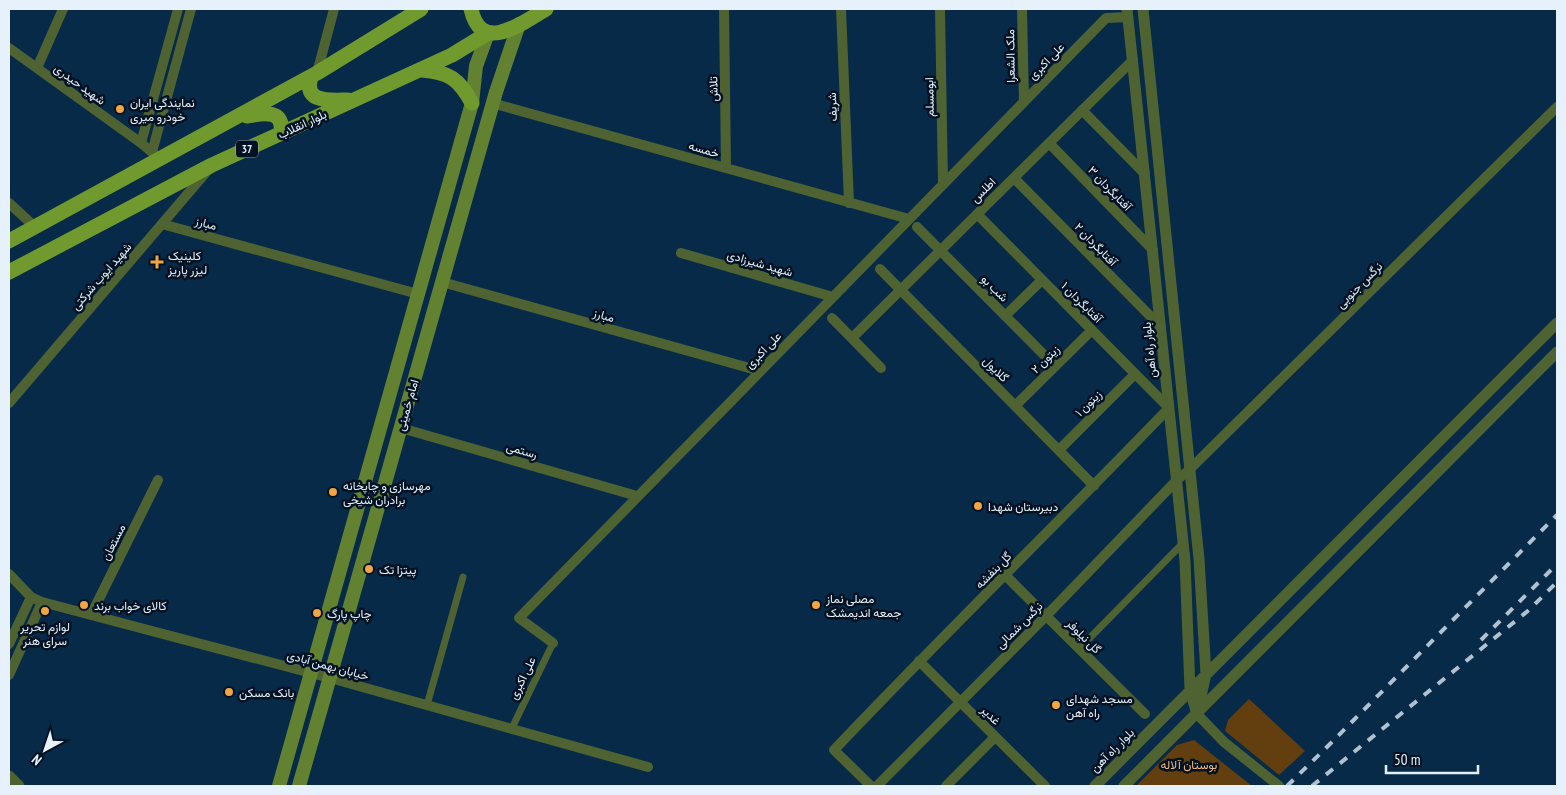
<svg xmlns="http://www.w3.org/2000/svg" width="1566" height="795" font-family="'PT Sans Narrow',Vazirmatn,sans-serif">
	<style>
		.green { fill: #633e0e }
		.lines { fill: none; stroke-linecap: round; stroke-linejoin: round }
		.pedestrian { stroke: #4e6232; stroke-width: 7 }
		.minor { stroke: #4e6232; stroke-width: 10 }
		.tertiary { stroke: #4e6232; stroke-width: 11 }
		.secondary { stroke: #628232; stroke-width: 14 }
		.primary { stroke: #719a2e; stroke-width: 15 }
		.rail { stroke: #b0c1cf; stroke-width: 4; stroke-dasharray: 9 9; stroke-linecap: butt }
		.poi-dot { fill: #f3a443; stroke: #021223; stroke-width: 2 }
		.labels { text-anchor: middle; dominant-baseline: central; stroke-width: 5; stroke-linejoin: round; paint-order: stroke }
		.shield { fill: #021223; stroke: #a2aeba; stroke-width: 1 }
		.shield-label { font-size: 11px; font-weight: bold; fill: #e7f1fb }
		.street-label { font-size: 12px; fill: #e7f1fb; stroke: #021223 }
		.poi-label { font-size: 12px; fill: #e7f1fb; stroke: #021223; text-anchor: start }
		.park-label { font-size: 12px; fill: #f8ba76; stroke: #021223 }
	</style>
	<rect width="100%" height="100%" fill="#062a48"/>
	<path class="green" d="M1249 699 1305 751 1279 775 1225 731 1228 720Z
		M1194 740 1252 786H1136L1177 745Z"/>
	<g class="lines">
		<path class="pedestrian" d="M1079 649 1183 543
			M427 705 463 577
			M512 728 553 643"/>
		<path class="minor" d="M724 9 726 168
			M841 9 849 203
			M940 9 943 184
			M1022 9 1024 102
			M9 48 141 143 160 159
			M37 68 63 9
			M317 73 334 9
			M492 103 909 219
			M1082 110 1145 174
			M141 143 178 9
			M1049 143 1153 250
			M152 152 191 9
			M1014 178 1161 327
			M9 203 34 226
			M162 224 418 294
			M917 227 1055 366
			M681 253 833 297
			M880 269 1094 486
			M442 282 760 371
			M1005 316 1042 280
			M832 318 881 368
			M852 338 1133 60
			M9 403 208 170
			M1015 406 1092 330
			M401 428 637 496
			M1059 450 1135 374
			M9 574 31 597 42 602 330 678 648 767
			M1005 575 1145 714
			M91 615 158 480
			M553 643 519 618 1106 18 1128 17
			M9 644 31 597
			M919 661 1045 786
			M9 675 42 602
			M1197 714 1224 742 1279 786
			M871 786 834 750C944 634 1058 523 1169 408L977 214
			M877 786 1046 616 1177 480 1189 470 1557 107
			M946 786 995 737"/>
		<path class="tertiary" d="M1127 9 1185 561 1190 689 1196 711
			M1143 9 1199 559 1206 674 1197 714
			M9 776 19 786
			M1095 786 1557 323
			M1124 786 1557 352"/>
		<path class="secondary" d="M279 786 472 103 476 66 488 33
			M299 786 496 92 519 24"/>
		<path class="primary" d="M471 9C481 55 522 23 546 9
			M422 70C449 72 459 79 472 103
			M311 77C303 104 331 100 348 100
			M247 116C264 113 284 109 281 133
			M9 241 317 73 421 9
			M9 272 212 165 452 55 488 33"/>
		<path class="rail" d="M1481 640 1557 564
			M1287 786 1326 748 1557 515
			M1312 786 1529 610 1557 582"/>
	</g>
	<g class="poi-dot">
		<circle cx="120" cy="109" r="5"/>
		<path d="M154.5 254.5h5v5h5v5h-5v5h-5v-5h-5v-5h5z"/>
		<circle cx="333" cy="492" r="5"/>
		<circle cx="978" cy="506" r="5"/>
		<circle cx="369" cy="569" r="5"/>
		<circle cx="84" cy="605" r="5"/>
		<circle cx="816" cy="605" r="5"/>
		<circle cx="45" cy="611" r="5"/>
		<circle cx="317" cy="613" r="5"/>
		<circle cx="229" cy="692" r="5"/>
		<circle cx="1056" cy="705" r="5"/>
	</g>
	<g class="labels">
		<rect class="shield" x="236" y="140.5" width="22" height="17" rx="4"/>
		<g class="shield-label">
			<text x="247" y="149">37</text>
		</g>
		<g class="street-label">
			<text transform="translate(1010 56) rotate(-91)">ملک الشعرا</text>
			<text transform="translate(1046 61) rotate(-46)">علی اکبری</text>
			<text transform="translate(80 84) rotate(36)">شهید حیدری</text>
			<text transform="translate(713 89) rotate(-91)">تلاش</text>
			<text transform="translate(929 97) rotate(-91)">ابومسلم</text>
			<text transform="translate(832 107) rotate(-92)">شریف</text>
			<text transform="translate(302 124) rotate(-25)">بلوار انقلاب</text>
			<text transform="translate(704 149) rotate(16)">خمسه</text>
			<text transform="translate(1110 188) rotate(46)">آفتابگردان ۳</text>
			<text transform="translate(983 190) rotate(-45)">اطلس</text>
			<text transform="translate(206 223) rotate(15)">مبارز</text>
			<text transform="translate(1096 244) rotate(46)">آفتابگردان ۲</text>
			<text transform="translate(760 263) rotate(16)">شهید شیرزادی</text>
			<text transform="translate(101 276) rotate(-49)">شهید ایوب شرکتی</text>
			<text transform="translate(1359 285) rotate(-45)">نرگس جنوبی</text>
			<text transform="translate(995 288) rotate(45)">شب بو</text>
			<text transform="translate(1082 302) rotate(45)">آفتابگردان ۱</text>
			<text transform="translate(604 315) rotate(16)">مبارز</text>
			<text transform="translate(763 350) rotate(-46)">علی اکبری</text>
			<text transform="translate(1149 350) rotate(-96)">بلوار راه آهن</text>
			<text transform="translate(1045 359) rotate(-45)">زیتون ۲</text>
			<text transform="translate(996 369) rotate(45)">گلایول</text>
			<text transform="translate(1088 403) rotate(-45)">زیتون ۱</text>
			<text transform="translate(407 405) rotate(-74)">امام خمینی</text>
			<text transform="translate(522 450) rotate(16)">رستمی</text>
			<text transform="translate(113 542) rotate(-63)">مستعان</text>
			<text transform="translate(993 570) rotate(-45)">گل بنفشه</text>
			<text transform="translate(1019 625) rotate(-45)">نرگس شمالی</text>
			<text transform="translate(1084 636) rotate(45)">گل نیلوفر</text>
			<text transform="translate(328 665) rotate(15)">خیابان بهمن آبادی</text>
			<text transform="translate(522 678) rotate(-64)">علی اکبری</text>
			<text transform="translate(991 715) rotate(45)">غدیر</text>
			<text transform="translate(1112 750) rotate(-45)">بلوار راه آهن</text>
		</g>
		<g class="poi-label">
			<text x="130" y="102">نمایندگی ایران<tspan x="130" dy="14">خودرو میری</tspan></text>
			<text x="168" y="255">کلینیک<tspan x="168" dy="14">لیزر پاریز</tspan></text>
			<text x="343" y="485">مهرسازی و چاپخانه<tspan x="343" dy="14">برادران شیخی</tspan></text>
			<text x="988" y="506">دبیرستان شهدا</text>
			<text x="379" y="569">پیتزا تک</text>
			<text x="826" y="598">مصلی نماز<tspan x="826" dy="14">جمعه اندیمشک</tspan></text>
			<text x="94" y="605">کالای خواب برند</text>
			<text x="327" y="613">چاپ پارگ</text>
			<text x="45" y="626" text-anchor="middle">لوازم تحریر<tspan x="45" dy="14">سرای هنر</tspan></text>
			<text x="239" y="692">بانک مسکن</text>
			<text x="1066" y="698">مسجد شهدای<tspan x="1066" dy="14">راه آهن</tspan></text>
		</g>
		<g class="park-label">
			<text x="1189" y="764">بوستان آلاله</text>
		</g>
	</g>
	<rect width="1566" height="795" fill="none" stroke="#e7f1fb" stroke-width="20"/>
	<g transform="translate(45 750) rotate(220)" stroke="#021223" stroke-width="4" paint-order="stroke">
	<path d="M0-4L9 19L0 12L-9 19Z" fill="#e7f1fb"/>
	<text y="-8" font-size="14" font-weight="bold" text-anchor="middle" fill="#e7f1fb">N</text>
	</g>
	<path d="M1386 765v8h92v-8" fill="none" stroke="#e7f1fb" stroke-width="2.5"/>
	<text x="1394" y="765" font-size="15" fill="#e7f1fb" stroke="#021223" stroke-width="4" paint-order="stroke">50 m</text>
</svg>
